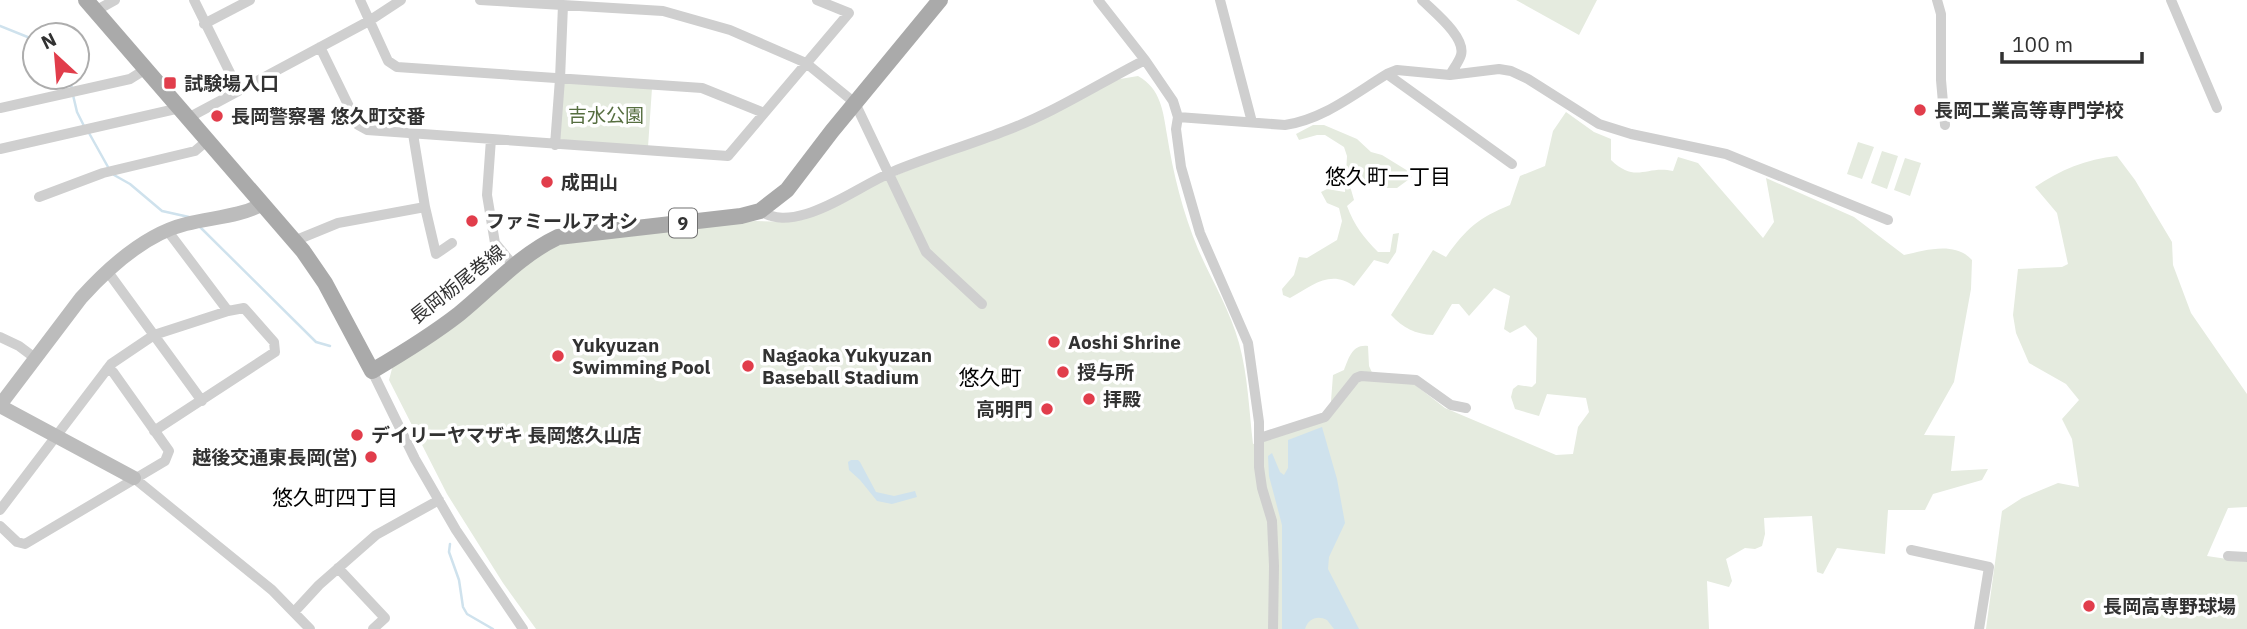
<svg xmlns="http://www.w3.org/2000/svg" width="2247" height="629" font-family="'IBM Plex Sans','Noto Sans JP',sans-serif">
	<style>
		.green { fill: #e5ebdf }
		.water { fill: #cfe2ed }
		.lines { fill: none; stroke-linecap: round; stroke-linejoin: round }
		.stream { stroke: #cfe2ed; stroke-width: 2.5 }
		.street { stroke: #cfcfcf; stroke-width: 10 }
		.secondary { stroke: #bcbcbc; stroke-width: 14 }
		.primary { stroke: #aaa; stroke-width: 16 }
		.poi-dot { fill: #e13d4b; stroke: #fff; stroke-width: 2.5 }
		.labels { text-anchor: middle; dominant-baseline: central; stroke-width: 7; stroke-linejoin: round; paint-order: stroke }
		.shield { fill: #fff; stroke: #707070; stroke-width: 2 }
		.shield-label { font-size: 18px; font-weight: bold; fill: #323232 }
		.poi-label { font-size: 19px; font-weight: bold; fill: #323232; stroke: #fff; text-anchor: start }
		.park-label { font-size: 19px; fill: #566e40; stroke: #fff }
		.street-label { font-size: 19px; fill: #323232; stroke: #fff }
		.neighbourhood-label { font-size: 21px; fill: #000; stroke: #fff }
	</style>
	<rect width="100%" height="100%" fill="#fff"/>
	<path class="green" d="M1516 0H1597L1579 35Z
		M1138 76C1161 89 1163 111 1167 135 1173 173 1183 213 1198 249 1212 281 1230 310 1239 343 1248 376 1249 410 1253 444L1316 424 1330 414 1333 375 1344 370C1349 358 1352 344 1368 346L1369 366 1375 379 1414 384 1445 408 1556 455 1573 454 1578 427 1589 412 1586 398 1547 394 1539 416 1515 409 1511 397 1513 389 1518 385 1532 387 1536 383 1537 338 1525 325 1510 333 1504 329 1510 296 1494 288 1469 316 1459 304H1452L1433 335C1415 334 1403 328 1391 315L1433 250 1446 257C1466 229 1478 218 1510 205L1520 176 1545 166 1553 131 1566 112 1594 132 1611 139V160C1636 184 1646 165 1673 171L1678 157 1698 163 1763 238 1774 222 1766 178 1854 217 1904 255C1926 250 1955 241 1972 260L1971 289 1954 382 1924 435 1955 436 1951 471 1988 469 1982 480 1933 494 1925 510H1888L1885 554 1837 548 1823 574 1817 572 1812 516 1764 518 1765 534 1762 546 1755 549 1745 548 1726 559 1732 581 1729 587 1707 581 1709 629H536L503 583 447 494 389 380 394 361 531 258 564 242 755 221 790 222 1114 80Z
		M563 83 652 88 648 147 559 141Z
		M1313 125H1324L1357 139 1371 152 1382 155 1408 171 1412 177 1397 188H1387C1379 176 1367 183 1354 181L1350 186 1354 200 1347 206C1354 225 1364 238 1378 252H1390L1393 234 1399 233 1396 252 1388 264 1374 260 1354 286C1330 269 1312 286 1290 298L1283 295 1282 289 1294 275 1299 257 1307 258 1337 240 1342 221 1339 208 1327 203 1321 192 1327 189 1345 192 1347 156 1344 147 1325 135H1317L1299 140 1296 134Z
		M1858 142 1874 147 1862 179 1847 174Z
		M1882 151 1898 156 1887 189 1871 183Z
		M2117 156 2135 180 2172 242 2173 265 2191 313 2247 394V507L2228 508 2207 556 2247 562V629H1986L2002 511 2022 498 2058 483 2079 487 2072 439 2062 419 2079 400 2066 384 2029 363 2016 333 2013 315 2018 269 2062 267 2068 264 2057 213 2035 187C2060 170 2086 159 2117 156Z
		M1905 158 1921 163 1910 196 1894 190Z"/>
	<path class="water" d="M1322 427 1337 479 1345 523 1329 557 1328 569 1359 629H1334L1327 620C1317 615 1308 619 1305 629H1282V525L1269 476 1268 456 1272 453 1280 472 1284 475 1288 468V440Z
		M851 460H858L860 462 876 492 894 496 915 491 917 497 892 504 877 501 860 480 849 470 848 462Z"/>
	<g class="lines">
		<path class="stream" d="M0 26 35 40
			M68 77 72 88
			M73 95 77 112 85 128
			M89 133 108 167
			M114 175 130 184 162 211 189 217
			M199 226 316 342 330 346
			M450 544 449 552 459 580 463 607 467 614 493 629"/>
		<path class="street" d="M194 0 238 89
			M360 0 388 61 397 67 702 88 764 113
			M480 0 663 11 730 30 806 63 855 103 926 252 982 304
			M1098 0 1145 60 1173 101 1178 117 1176 129 1181 167 1200 233 1248 343 1259 422V467L1262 488 1272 521 1274 566 1273 629
			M1220 0 1252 122
			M1422 0C1434 12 1466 37 1461 55 1459 62 1453 69 1450 75
			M1937 0 1941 14V80L1945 125
			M2171 0 2217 108
			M95 11 115 0
			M204 24 250 0
			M320 47 358 125 367 130 728 156 849 13 817 0
			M1387 74 1512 164
			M0 108 130 79 146 69
			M1178 117 1285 125C1324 119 1354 94 1387 74L1397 70 1450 75 1499 69 1511 71 1528 79 1599 124 1631 134 1726 154 1888 220
			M188 118 369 21 401 0
			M491 139 487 195 495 243 514 266
			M555 145 560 79 563 5
			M0 149 180 108
			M39 197 103 173 195 151 208 140
			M425 207 436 254 452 243
			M760 211C775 220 789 219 806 214 836 205 863 185 892 172 928 157 966 146 1002 132 1052 114 1098 84 1145 60
			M167 230 228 311
			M294 241 338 223 425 207 413 134
			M108 272 202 401
			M0 337 19 346 35 358
			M372 371 415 459 456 530 523 629
			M1260 438 1325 417 1356 378 1361 376 1416 380 1451 405 1466 408
			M134 478 272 590 310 629
			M0 510 111 364 154 335 228 311 244 308 274 342 275 352 154 431
			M0 526 17 542 25 544 165 461 169 451 113 372 107 369
			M1911 550 1989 567 1979 629
			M2228 556 2247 557
			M338 568 385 618 373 629
			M295 611 319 585 376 535 439 500"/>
		<path class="secondary" d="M0 405 81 298C109 267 145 234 186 224 213 217 238 217 263 204
			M0 406 134 478"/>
		<path class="primary" d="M86 0 303 251 325 283 372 371C401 354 432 335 459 314 491 288 520 255 558 237L741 216 760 211 787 190 832 131 940 0"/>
	</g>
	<g class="poi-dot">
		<rect x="163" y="76" width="14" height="14" rx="3.5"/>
		<circle cx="1920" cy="110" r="7"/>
		<circle cx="217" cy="116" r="7"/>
		<circle cx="547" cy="182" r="7"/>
		<circle cx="472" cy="221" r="7"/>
		<circle cx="1054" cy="342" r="7"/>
		<circle cx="558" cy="356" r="7"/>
		<circle cx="748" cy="366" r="7"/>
		<circle cx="1063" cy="372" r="7"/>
		<circle cx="1089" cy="399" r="7"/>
		<circle cx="1047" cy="409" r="7"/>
		<circle cx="357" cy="435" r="7"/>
		<circle cx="371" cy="457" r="7"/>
		<circle cx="2089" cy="606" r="7"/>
	</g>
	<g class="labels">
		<rect class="shield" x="669" y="208.5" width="28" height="29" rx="5"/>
		<g class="shield-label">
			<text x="683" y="223">9</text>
		</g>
		<g class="poi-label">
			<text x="184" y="83">試験場入口</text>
			<text x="1934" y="110">長岡工業高等専門学校</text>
			<text x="231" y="116">長岡警察署 悠久町交番</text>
			<text x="561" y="182">成田山</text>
			<text x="486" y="221">ファミールアオシ</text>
			<text x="1068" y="342">Aoshi Shrine</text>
			<text x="572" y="345">Yukyuzan<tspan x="572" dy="22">Swimming Pool</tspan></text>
			<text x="762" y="355">Nagaoka Yukyuzan<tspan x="762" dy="22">Baseball Stadium</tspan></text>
			<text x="1077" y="372">授与所</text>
			<text x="1103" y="399">拝殿</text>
			<text x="1033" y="409" text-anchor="end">高明門</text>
			<text x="371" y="435">デイリーヤマザキ 長岡悠久山店</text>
			<text x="357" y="457" text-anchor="end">越後交通東長岡(営)</text>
			<text x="2103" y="606">長岡高専野球場</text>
		</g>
		<g class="park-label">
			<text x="606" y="115">吉水公園</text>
		</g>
		<g class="street-label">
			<text transform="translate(457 284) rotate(-38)">長岡栃尾巻線</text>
		</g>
		<g class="neighbourhood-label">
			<text x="1388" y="176">悠久町一丁目</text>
			<text x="990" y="377">悠久町</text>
			<text x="335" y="497">悠久町四丁目</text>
		</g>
	</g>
	<g transform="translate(56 56) rotate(334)"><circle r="33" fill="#ffffff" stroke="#adadad" stroke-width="2"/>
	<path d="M0-5L12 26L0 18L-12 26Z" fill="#e13d4b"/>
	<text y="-10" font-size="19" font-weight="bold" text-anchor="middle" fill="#323232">N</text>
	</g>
	<path d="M2002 52v10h140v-10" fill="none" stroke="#323232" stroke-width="3.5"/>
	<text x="2012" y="52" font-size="21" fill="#323232" stroke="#ffffff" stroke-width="5" paint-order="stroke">100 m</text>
</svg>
